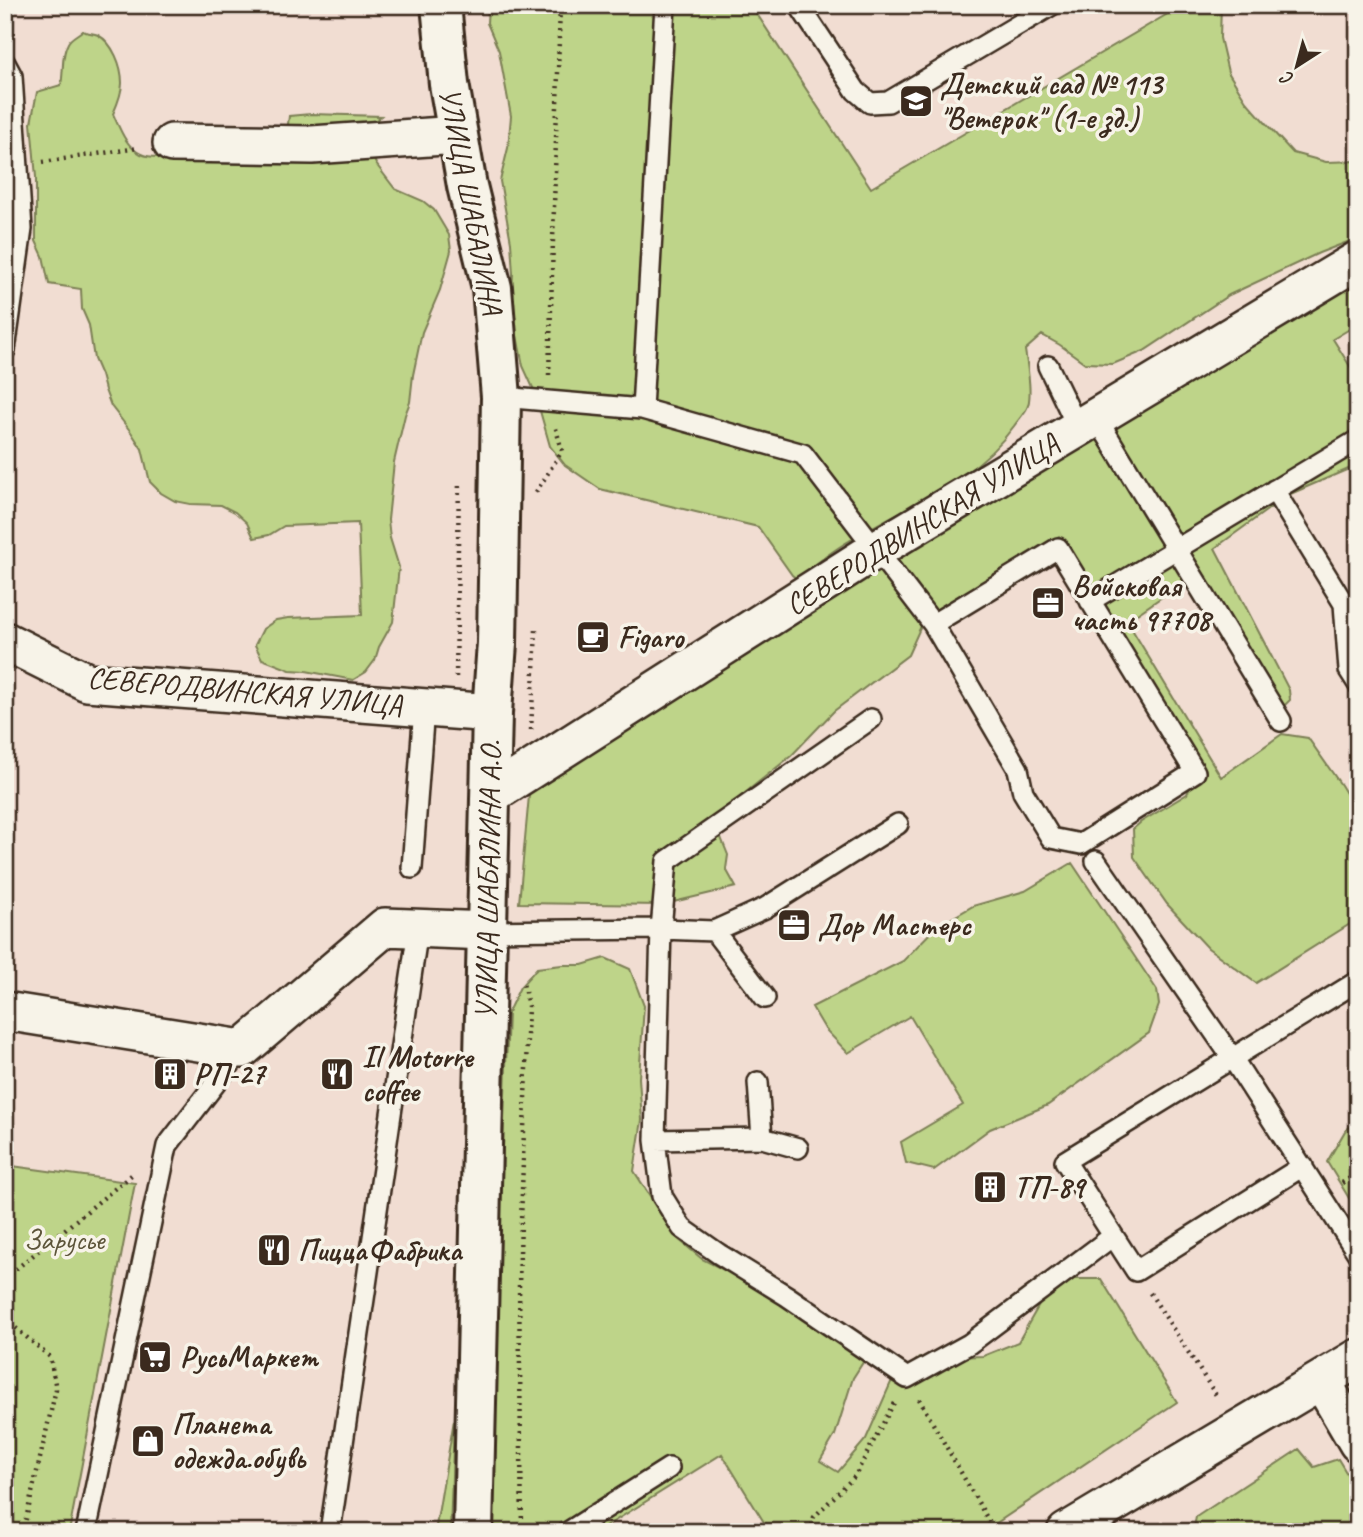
<svg xmlns="http://www.w3.org/2000/svg" width="1363" height="1537" font-family="Caveat,sans-serif">
	<style>
		.green { fill: #bed489; stroke: #7c7f54; stroke-width: 2 }
		.lines { fill: none; stroke-linecap: round; stroke-linejoin: round }
		.lane-casing { stroke: #3b2a1e; stroke-width: 24 }
		.street-casing { stroke: #3b2a1e; stroke-width: 42 }
		.secondary-casing { stroke: #3b2a1e; stroke-width: 44 }
		.path { stroke: #3b2a1e; stroke-width: 4.5; stroke-dasharray: 2 5; stroke-linecap: butt }
		.lane { stroke: #f7f3e8; stroke-width: 19 }
		.street { stroke: #f7f3e8; stroke-width: 37 }
		.secondary { stroke: #f7f3e8; stroke-width: 38 }
		.labels { text-anchor: middle; dominant-baseline: central; stroke-width: 7; stroke-linejoin: round; paint-order: stroke }
		.poi-label { font-size: 30px; font-weight: bold; fill: #3b2a1e; stroke: #f7f3e8; text-anchor: start }
		.street-label { font-size: 30px; fill: #3b2a1e; stroke: #f7f3e8 }
		.park-label { font-size: 30px; fill: #5c5439; stroke: #f7f3e8 }
	</style>
	<rect width="100%" height="100%" fill="#f1ddd2"/>
	<filter id="ink" filterUnits="userSpaceOnUse"><feTurbulence type="fractalNoise" baseFrequency=".0143" numOctaves="2"/><feDisplacementMap in="SourceGraphic" scale="14" xChannelSelector="R" yChannelSelector="G"/><feConvolveMatrix kernelMatrix="1 2 1 2 8 2 1 2 1" color-interpolation-filters="sRGB"/></filter>
	<g filter="url(#ink)">
		<path class="green" d="M488 5H751L871 188 1183 5H1221L1220 38 1228 72 1246 101 1270 128 1293 153 1326 162 1358 161V235L1350 241 1319 253 1229 295 1144 351 1113 364 1085 363 1060 345 1042 335 1025 350C1027 364 1033 396 1027 408 1024 414 1018 420 1014 426 972 484 907 504 849 541 830 552 814 565 797 579L792 575 758 527 600 489 565 465 550 446 534 390 523 366 511 305 513 274 511 242 500 181 508 148 511 116 499 51 487 23Z
			M82 31C87 33 94 33 98 35 113 43 122 66 122 83 122 93 117 105 113 114 120 129 126 147 141 154 164 166 259 138 287 132L289 116 311 114 381 116 369 126 363 137 376 164 395 189 423 201 434 210 449 235 451 251 440 290 422 332 413 375 410 402 405 415 394 462 388 520 390 538 399 567 393 622 379 647 375 660 366 672 353 680 306 671 290 670 262 659 255 645 263 629 276 620 288 618 362 615 358 523 284 526 269 535 254 538 247 523 235 512 221 505 190 504 175 501 161 493 150 482 142 449 131 432 111 406 105 390 101 375 94 359 89 325 82 309 81 289 49 284 43 256 36 241V177L31 123 37 92 61 85C64 71 61 55 68 43 70 38 77 35 82 31Z
			M1358 264V324L1333 339 1358 379V465L1288 495 1215 548 1289 690 1290 700 1284 706 1278 708 1206 583 1175 588 1127 621 1221 777 1282 734 1308 738 1341 785 1358 813V919L1256 983 1208 948 1167 904 1134 857 1133 829 1141 822 1187 794 1193 781 1165 707 1059 536 934 611 921 626 908 655 834 711 791 756 740 797 718 830 728 855 726 869 736 887 661 905 519 903 530 785Z
			M1072 863 1157 990 1159 1005 1149 1033 1048 1105 990 1129 934 1170 906 1163 901 1142 963 1105 910 1016 848 1053 825 1029 812 1007 903 961 935 928 973 906 1025 891Z
			M605 958 630 969 644 1006 639 1078 642 1120 634 1171 677 1238 702 1259 792 1304 841 1321 871 1340 867 1356 853 1378 835 1435 820 1461 838 1472 866 1439 892 1380 919 1358 983 1356 1018 1342 1042 1300 1074 1279H1101L1177 1402 983 1532H841L838 1527 804 1528 799 1532H770L722 1454 597 1532H489L508 1012 520 987 537 968 562 965H582Z
			M1358 1120V1213L1327 1162 1345 1131Z
			M5 1165 135 1183 69 1532H5Z
			M454 1420 450 1532H435Z
			M1299 1449 1314 1467 1338 1459 1358 1492V1532H1193L1196 1517Z"/>
		<g class="lines">
			<g class="lane-casing">
				<path id="lane" d="M799 5 856 91 870 103 888 102 1052 5
					M5 63 12 76 22 229
					M5 225 22 229 5 350
					M1048 366 1078 428
					M501 397 642 409 665 5
					M642 409 803 454 933 624
					M1096 417 1281 721
					M1274 490 1344 604 1349 670 1358 684
					M1058 548 1195 772 1081 844 1051 838 1023 792 1018 769 933 624Z
					M1090 601 1358 440
					M871 719 667 861 661 929 655 1140 662 1196 682 1228 719 1254 787 1296 907 1378 969 1344 1113 1236
					M1096 861 1233 1059 1358 1254
					M412 868 424 708
					M488 931 661 929 714 931 765 908 898 824
					M714 931 765 998
					M762 1138 798 1148
					M655 1140 762 1138 758 1082
					M1303 1166 1136 1271 1065 1161 1358 981
					M86 1532 167 1146 242 1049
					M330 1532 418 929
					M568 1532 669 1468"/>
			</g>
			<g class="street-casing">
				<path id="street" d="M172 143 312 145 458 135
					M5 641 87 682 492 713
					M491 795 877 549 1358 260
					M5 1011 242 1049 385 927 488 931
					M1321 1380 1358 1443
					M1066 1532 1358 1358"/>
			</g>
			<g class="secondary-casing">
				<path id="secondary" d="M441 5 449 84 467 186 492 288 501 397 497 643 492 713 473 1532"/>
			</g>
			<path class="path" d="M43 162 138 148
				M549 375 560 5
				M536 492 562 451 555 425
				M456 677 459 481
				M531 730 536 630
				M1342 1183 1358 1173
				M5 1278 134 1173
				M1150 1293 1216 1395
				M5 1319 50 1357 56 1389 23 1532
				M919 1399 995 1532
				M522 1532 519 1285 528 1006 523 983
				M811 1532 814 1517 855 1476 896 1399"/>
			<use href="#lane" class="lane"/>
			<use href="#street" class="street"/>
			<use href="#secondary" class="secondary"/>
		</g>
	</g>
	<defs>
		<g id="school-square" transform="scale(1.75)"><rect x="-9" y="-9" width="18" height="18" rx="4" fill="#3b2a1e" stroke="#f7f3e8"/><path d="M0-5L7-2L0 1L-7-2ZM-4 1L0 2.5L4 1V4Q0 6-4 4Z" fill="#fff"/></g>
		<g id="office-square" transform="scale(1.75)"><rect x="-9" y="-9" width="18" height="18" rx="4" fill="#3b2a1e" stroke="#f7f3e8"/><path d="M-6-3h4V-5.5h4V-3h4V5H-6ZM-1-4.5V-3h2v-1.5ZM-6 0V1H6V0Z" fill="#fff"/></g>
		<g id="cafe-square" transform="scale(1.75)"><rect x="-9" y="-9" width="18" height="18" rx="4" fill="#3b2a1e" stroke="#f7f3e8"/><path d="M-5.5-4.5H6V0H3Q3 3.5 0 3.5H-2.5Q-5.5 3.5-5.5 0ZM3-3.2v2h1.7v-2ZM-6 4.5H4V6H-6Z" fill="#fff"/></g>
		<g id="building-square" transform="scale(1.75)"><rect x="-9" y="-9" width="18" height="18" rx="4" fill="#3b2a1e" stroke="#f7f3e8"/><path d="M-4-6H4V6H1V3H-1V6H-4ZM-2.5-4.3h1.7v1.8h-1.7ZM.8-4.3h1.7v1.8H.8ZM-2.5-1h1.7V.8h-1.7ZM.8-1h1.7V.8H.8Z" fill="#fff"/></g>
		<g id="restaurant-square" transform="scale(1.75)"><rect x="-9" y="-9" width="18" height="18" rx="4" fill="#3b2a1e" stroke="#f7f3e8"/><path d="M-5-6h1v4h1v-4h1v4h1v-4h1v5L-1.5 .5V6h-2V.5L-5-1ZM5-6V6H3V1.5H1.5Q1.5-4 5-6Z" fill="#fff"/></g>
		<g id="supermarket-square" transform="scale(1.75)"><rect x="-9" y="-9" width="18" height="18" rx="4" fill="#3b2a1e" stroke="#f7f3e8"/><path d="M-6-5.5h2.5l.6 2H6L4.5 2H-2.5L-4.4-4H-6ZM-1.5 3.2a1.3 1.3 0 1 0 .1 0ZM3 3.2a1.3 1.3 0 1 0 .1 0Z" fill="#fff"/></g>
		<g id="shop-square" transform="scale(1.75)"><rect x="-9" y="-9" width="18" height="18" rx="4" fill="#3b2a1e" stroke="#f7f3e8"/><path d="M-5-2.5h2.3a2.7 3.5 0 0 1 5.4 0H5L5.5 6h-11ZM-1.5-2.5h3a1.5 2.3 0 0 0-3 0Z" fill="#fff"/></g>
	</defs>
	<g fill-rule="evenodd">
		<use href="#school-square" x="916" y="101"/>
		<use href="#office-square" x="1048" y="603"/>
		<use href="#cafe-square" x="593" y="637"/>
		<use href="#office-square" x="794" y="925"/>
		<use href="#building-square" x="170" y="1074"/>
		<use href="#restaurant-square" x="337" y="1074"/>
		<use href="#building-square" x="990" y="1187"/>
		<use href="#restaurant-square" x="274" y="1250"/>
		<use href="#supermarket-square" x="155" y="1357"/>
		<use href="#shop-square" x="148" y="1441"/>
	</g>
	<g class="labels">
		<g class="poi-label">
			<text x="940" y="84">Детский сад № 113<tspan x="940" dy="34">"Ветерок" (1-е зд.)</tspan></text>
			<text x="1072" y="586">Войсковая<tspan x="1072" dy="34">часть 97708</tspan></text>
			<text x="618" y="637">Figaro</text>
			<text x="818" y="925">Дор Мастерс</text>
			<text x="362" y="1057">Il Motorre<tspan x="362" dy="34">coffee</tspan></text>
			<text x="194" y="1074">РП-27</text>
			<text x="1014" y="1187">ТП-89</text>
			<text x="298" y="1250">ПиццаФабрика</text>
			<text x="180" y="1357">РусьМаркет</text>
			<text x="172" y="1424">Планета<tspan x="172" dy="34">одежда.обувь</tspan></text>
		</g>
		<g class="street-label">
			<text transform="translate(471 201) rotate(79)">УЛИЦА ШАБАЛИНА</text>
			<text transform="translate(922 524) rotate(-32)">СЕВЕРОДВИНСКАЯ УЛИЦА</text>
			<text transform="translate(245 691) rotate(5)">СЕВЕРОДВИНСКАЯ УЛИЦА</text>
			<text transform="translate(488 880) rotate(-89)">УЛИЦА ШАБАЛИНА А.О.</text>
		</g>
		<g class="park-label">
			<text x="64" y="1239">Зарусье</text>
		</g>
	</g>
	<rect width="1363" height="1537" fill="none" stroke="#f7f3e8" stroke-width="28"/>
	<rect x="14" y="14" width="1335" height="1509" fill="none" stroke="#3b2a1e" stroke-width="2.5" filter="url(#ink)"/>
	<g transform="translate(1297 66) rotate(216)" stroke="#f7f3e8" stroke-width="5" paint-order="stroke">
	<path d="M0-5L12 26L0 18L-12 26Z" fill="#3b2a1e"/>
	<text y="-10" font-size="19" font-weight="bold" text-anchor="middle" fill="#3b2a1e">С</text>
	</g>
</svg>
